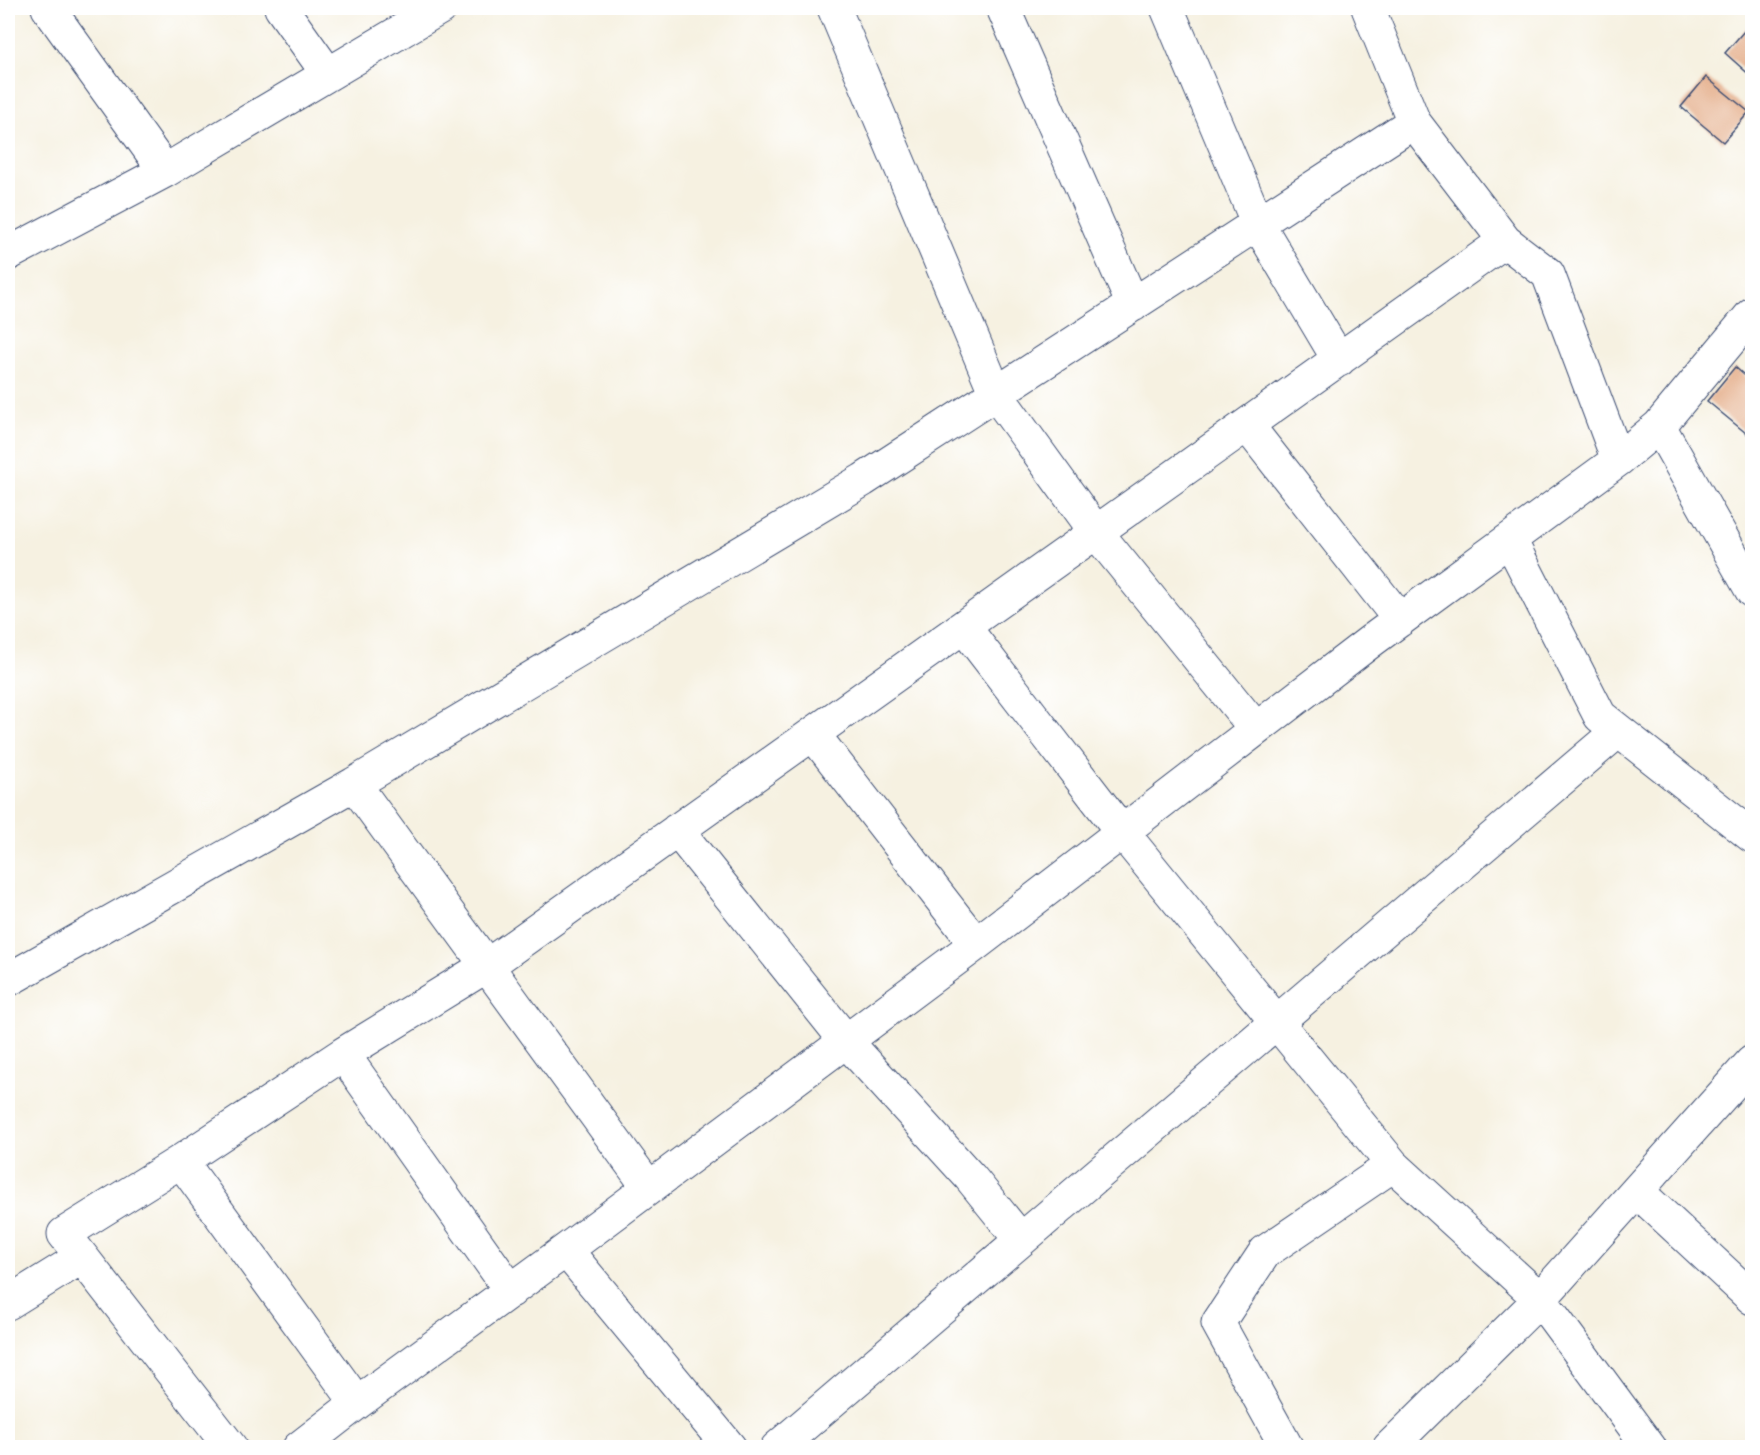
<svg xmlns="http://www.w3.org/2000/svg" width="1760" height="1455" font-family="Itim,sans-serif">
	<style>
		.building { fill: #e7b695 }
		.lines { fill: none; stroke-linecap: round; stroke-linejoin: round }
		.street-casing { stroke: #3c4c72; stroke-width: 35 }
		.street { stroke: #fff; stroke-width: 33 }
	</style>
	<rect width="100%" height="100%" fill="#fff"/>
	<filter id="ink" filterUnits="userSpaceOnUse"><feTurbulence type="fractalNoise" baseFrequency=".0167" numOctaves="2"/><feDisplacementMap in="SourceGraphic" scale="12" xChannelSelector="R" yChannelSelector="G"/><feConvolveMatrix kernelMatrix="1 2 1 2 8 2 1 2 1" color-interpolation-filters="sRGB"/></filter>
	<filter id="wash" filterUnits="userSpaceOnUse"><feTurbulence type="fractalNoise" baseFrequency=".008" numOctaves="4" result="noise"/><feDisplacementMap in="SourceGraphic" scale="24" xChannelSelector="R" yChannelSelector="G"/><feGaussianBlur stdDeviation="1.35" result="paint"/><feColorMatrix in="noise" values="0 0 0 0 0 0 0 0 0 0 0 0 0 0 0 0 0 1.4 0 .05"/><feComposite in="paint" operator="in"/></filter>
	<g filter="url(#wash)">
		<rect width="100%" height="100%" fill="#f6f1e1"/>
		<g id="blocks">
			<path class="building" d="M1752 22V77L1725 53Z
				M1706 77 1749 112 1723 142 1681 107Z
				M1735 367 1752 382V438L1707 401Z"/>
		</g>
	</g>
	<g filter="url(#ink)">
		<use href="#blocks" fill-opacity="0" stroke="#3c4c72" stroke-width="1.5"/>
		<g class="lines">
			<g class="street-casing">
				<path id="street" d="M48 8 165 171
					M281 8 328 74
					M834 8 996 394 1096 532 1256 729
					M1003 8 1133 305
					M1167 8 1258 224 1339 360
					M1505 241 1548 274 1618 460
					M8 254 165 171 440 8
					M1247 425 1400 620
					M1659 426 1752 591
					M1510 540 1600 716 1752 836
					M964 627 1122 832 1393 1165 1540 1299 1650 1448
					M813 734 976 944
					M354 784 649 1188
					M677 830 846 1041 970 1177 1021 1240
					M8 980 354 784 863 480 1414 122 1368 8
					M343 1054 511 1291
					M181 1161 357 1403
					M1637 1191 1752 1298
					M566 1250 730 1448
					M8 1303 82 1257
					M231 1448 64 1234 181 1161 343 1054 488 965 1505 241 1414 122
					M299 1448 357 1403 566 1250 976 944 1371 641 1618 460 1659 426 1752 314
					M777 1448 1618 731
					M1287 1448 1218 1323 1265 1252 1393 1165
					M1389 1448 1540 1299 1752 1062"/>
			</g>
			<use href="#street" class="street"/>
		</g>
	</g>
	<rect width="1760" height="1455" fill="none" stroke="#fff" stroke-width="30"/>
</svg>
